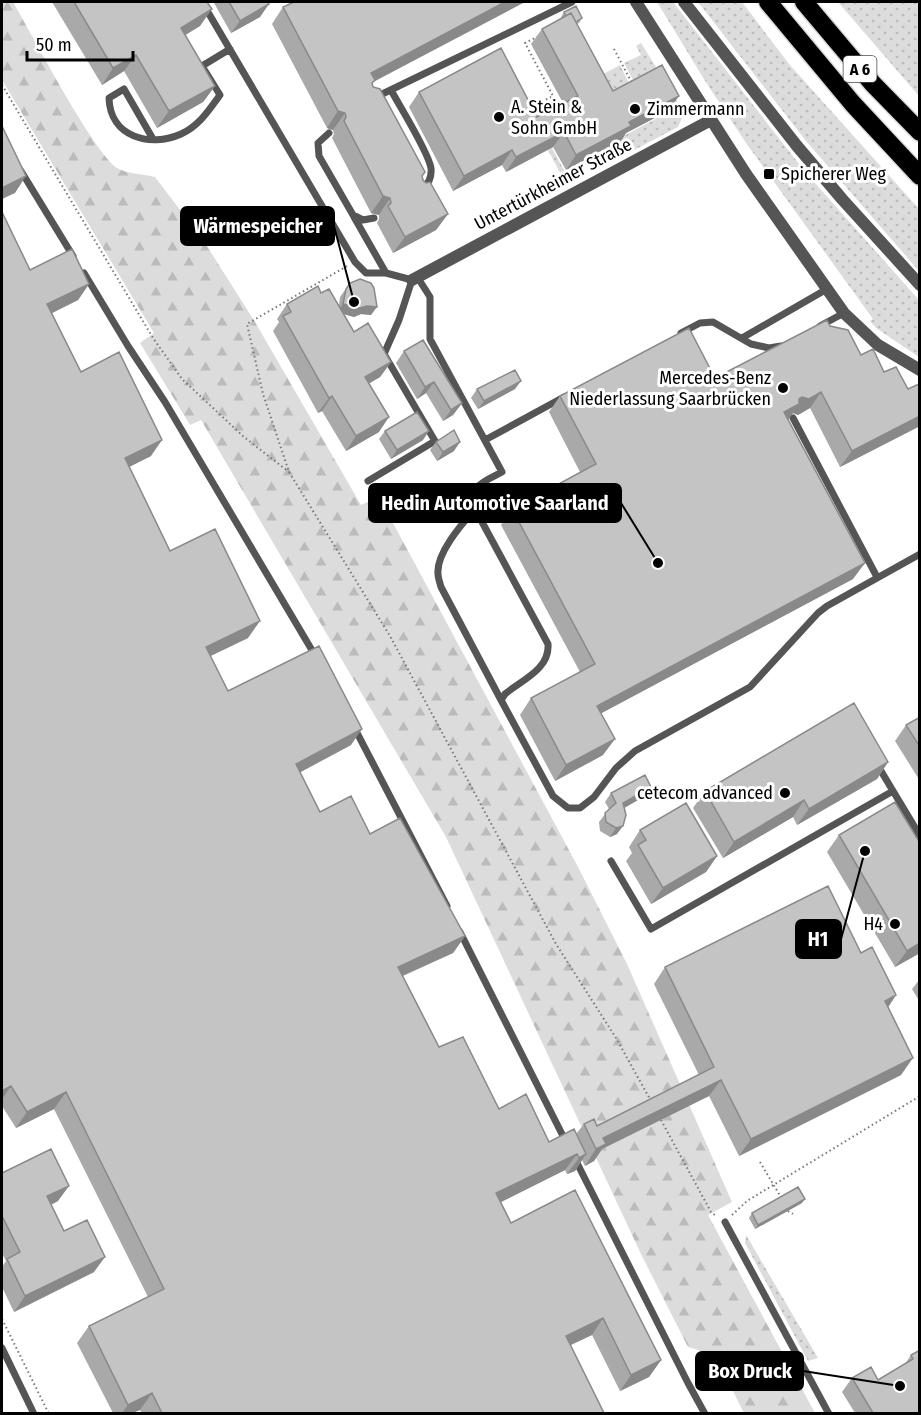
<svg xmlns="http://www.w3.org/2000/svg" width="921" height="1415" font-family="'Fira Sans Condensed',sans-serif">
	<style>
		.grass { fill: url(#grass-dots) }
		.forest { fill: url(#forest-firs) }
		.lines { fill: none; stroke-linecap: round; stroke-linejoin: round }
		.highway-casing { stroke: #dbdbdb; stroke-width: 21 }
		.path { stroke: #777; stroke-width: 2; stroke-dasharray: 1.5 3; stroke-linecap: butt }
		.lane { stroke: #555; stroke-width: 7 }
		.street { stroke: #555; stroke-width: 12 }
		.highway { stroke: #000; stroke-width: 18 }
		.wall { fill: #a9a9a9 }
		.shaded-wall { fill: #898989 }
		.building { fill: #c4c4c4; stroke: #898989; stroke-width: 1.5 }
		.poi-dot { fill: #000; stroke: #fff; stroke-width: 2 }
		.labels { text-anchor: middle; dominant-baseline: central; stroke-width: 6; stroke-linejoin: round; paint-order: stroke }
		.shield { fill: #fff; stroke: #4c4c4c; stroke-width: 1.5 }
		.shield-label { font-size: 16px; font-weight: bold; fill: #000 }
		.poi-label { font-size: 18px; fill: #000; stroke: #fff; text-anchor: start }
		.street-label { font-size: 18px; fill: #000; stroke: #fff }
		.leader { fill: none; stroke: #000; stroke-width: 2 }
		.callout-dot { fill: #000; stroke: #fff; stroke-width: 2 }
		.callout { fill: #000; stroke: #000; stroke-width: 2 }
		.callout-label { font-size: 20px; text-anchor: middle; font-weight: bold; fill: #fff }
	</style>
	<defs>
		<pattern id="grass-dots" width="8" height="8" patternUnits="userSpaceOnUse" patternTransform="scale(1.5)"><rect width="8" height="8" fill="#dcdcdc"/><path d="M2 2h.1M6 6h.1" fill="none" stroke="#bbb" stroke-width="1.8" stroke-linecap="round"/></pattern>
		<pattern id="forest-firs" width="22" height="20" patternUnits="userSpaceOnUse" patternTransform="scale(1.5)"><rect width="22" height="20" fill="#dcdcdc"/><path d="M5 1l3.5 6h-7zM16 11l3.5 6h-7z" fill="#bbb"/></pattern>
	</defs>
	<rect width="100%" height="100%" fill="#fff"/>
	<path class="grass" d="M657 2H673L806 173 919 300V357L876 328 870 321 873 319 746 143 707 84Z
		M698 2H742L789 64 919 209V271L806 141Z
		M838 2H919V97V96Z
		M641 43 682 109 683 116 678 127 598 169 592 159 622 141 620 138 670 111 649 71 633 80 624 63 641 55 636 46Z
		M620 65 629 83 605 95 596 78Z
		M549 102 556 114 539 124 571 183 567 186 548 150 542 153 523 117Z
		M543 184 549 195 530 205 524 194Z
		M746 1235 749 1240 818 1358 808 1361 745 1243Z"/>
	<path class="forest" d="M2 2H13C29 29 97 160 119 169 129 174 144 174 155 177L203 240 255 322 361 505 379 497 577 865 627 964 732 1202 708 1215 815 1413H744L730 1385 705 1352 688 1347 641 1254 446 837 201 420 190 425 140 343 154 333 2 80Z"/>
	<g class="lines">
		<g class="highway-casing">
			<path id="highway" d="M768 2 853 104 920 176
				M804 2 873 84 920 132"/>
		</g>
		<path class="path" d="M614 49 632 83
			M2 85 153 338 182 379 244 437 289 472
			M530 108 553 96 525 43 537 37
			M347 266 247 324 263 394 289 472 390 636 556 944 616 1038 651 1101
			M661 1120 711 1212 716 1216
			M760 1162 782 1199
			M788 1211 793 1214
			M732 1215 747 1201 920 1096
			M2 1319 49 1414"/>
		<path class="lane" d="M202 2 355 262 366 273H386L412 280 399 320 384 354 435 441 368 481
			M391 90C400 107 428 151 431 168 432 177 429 183 423 189
			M374 98 572 2
			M329 133 318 143 319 156 353 215 363 220 374 218
			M153 139 124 89 109 98C110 137 150 148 181 134 199 126 209 110 220 95L202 66 230 49
			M21 171 73 256
			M354 217 386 273
			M84 273 128 346 165 402 316 657
			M418 278 430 297V339L502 472C485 481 467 486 475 509L548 644C550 669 522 680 505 694L501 700 553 796 568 808H580L594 797 616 768 635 751 750 687 818 613 827 606 920 554
			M820 326 844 313
			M681 333 700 323 713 322 751 344 769 348 781 346
			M742 338 827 289
			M793 418 877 577
			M485 440 564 397
			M475 509C462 524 436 553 438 574 438 578 440 583 441 587L501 700
			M354 727 447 906
			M878 766 920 836
			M611 861 651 929 893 791
			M460 932 566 1142
			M575 1159 688 1383 705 1414
			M725 1222 829 1414
			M2 1348 34 1414"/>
		<path class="street" d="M636 2 746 174 844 313 878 345 920 370
			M684 2 797 146 842 199 920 285
			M412 280 711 120"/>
		<use href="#highway" class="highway"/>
	</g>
	<path class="wall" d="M52 2H207L200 26 185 35 215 86 203 102 157 128 124 71 102 85Z
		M215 2H267L260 17 231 33 214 3Z
		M283 7 373 82 372 83 373 87 422 176 423 180 448 214 436 230 393 253 377 223 379 219V215L371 213 332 138 334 134 333 130 327 128 272 24Z
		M564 12 582 18 579 23 577 24 613 91 679 96 668 111 626 133 621 141 566 170 553 147 506 172 502 165 453 191 409 107 419 92 537 117 563 103 531 44 542 29 561 18V17Z
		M2 212 30 270 89 284 78 300 52 313 81 372 151 456 129 467 170 551 248 638 210 656 228 691 351 745 300 772 320 812 370 834 465 936 453 953 403 976 439 1047 499 1109 549 1142 576 1134 584 1124 597 1126 699 1075 654 984 665 967 861 953 896 995 888 1007 901 1075 739 1156 709 1096 602 1149 594 1161 585 1166 582 1160 575 1171 567 1174 565 1170 501 1202 511 1223 661 1360 649 1377 620 1391 592 1335 570 1345 604 1413H142L140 1410 132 1413H113L77 1343 89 1326 148 1297 54 1109 16 1128 2 1106Z
		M350 283 371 315 361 314 354 317 344 314 354 332 391 362 380 377 369 383 379 432 346 451 322 411 318 413 273 331 279 322 277 319 287 304 321 293 339 305 340 297Z
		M830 326 861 355 908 389 920 386V426L840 467 810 408 798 415 793 413 788 419 853 579 601 713 603 755 555 781 520 715 531 698 580 672 501 525 512 509 580 472 549 412 560 396 715 378Z
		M404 351 462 403 453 415 443 421 426 393 417 399 396 363Z
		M477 389H515L478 409 471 398Z
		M385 431 423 440 391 459 379 439Z
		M436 442 454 451 437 461 430 450Z
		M920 717V781L895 741 906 725Z
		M888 762 877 779 797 825 793 817 723 858 693 808 705 791Z
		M651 787 645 796 624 808 617 834 610 837 600 831 599 822 609 809 605 802 611 793Z
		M640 830 717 856 706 872 651 904 626 861 632 853 629 847Z
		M839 835 920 843V953L895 967 827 852Z
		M920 979V1002L912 989Z
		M2 1173 58 1201 51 1205 64 1231 94 1272 14 1312 2 1287V1267L6 1261 2 1253Z
		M802 1203 755 1229 749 1218 752 1213Z
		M920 1350V1413H855L842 1392 852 1378 878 1380 905 1364 911 1355Z"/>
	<path class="shaded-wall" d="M505 2H525L360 89 371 73Z
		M269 4 260 17 231 33 240 21Z
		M212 9 200 26 169 45 181 28Z
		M136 55 124 71 102 85 113 68Z
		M215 86 203 102 157 128 169 111Z
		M679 96 668 111 626 133 621 141 566 170 576 155 629 122Z
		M338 111 345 113 333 130 327 128Z
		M564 132 553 147 506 172 516 157Z
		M512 150 502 165 453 191 464 176Z
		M26 176 15 193 2 199V188Z
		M383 196 390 198 379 215 371 213Z
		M448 214 436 230 393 253 405 237Z
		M89 284 78 300 36 321 47 304Z
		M343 304 367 306 377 307 371 315 361 314 354 317 337 312Z
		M391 362 380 377 355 392 365 377Z
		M521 381 515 389 478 409 484 401Z
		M434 382 426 393 417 399 425 387Z
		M821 392 810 408 798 415 793 413 788 420 784 412 802 397Z
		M332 396 322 411 318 413 329 398Z
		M462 403 453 415 443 421 451 410Z
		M920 416V426L840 467 852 451Z
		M389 417 379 432 346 451 356 436Z
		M429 431 423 440 391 459 397 450Z
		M162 440 151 456 113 475 125 458Z
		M460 442 454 451 437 461 443 452Z
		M865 563 853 579 585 722 597 706Z
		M260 621 248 638 194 664 206 647Z
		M362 729 351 745 284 781 296 764Z
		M615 739 603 755 555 781 566 765Z
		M888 762 877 779 797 825 809 809Z
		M651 787 645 796 617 812 623 803Z
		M804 800 793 817 723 858 734 842Z
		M623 826 617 834 610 837 616 828Z
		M717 856 706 872 651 904 663 888Z
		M465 936 453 953 386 983 398 967Z
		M920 943V953L895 967 907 951Z
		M896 995 885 1012V1001Z
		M913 1058 901 1075 739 1156 751 1139Z
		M721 1080 709 1096 602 1149 594 1161 585 1166 603 1138Z
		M11 1086 2 1099V1091Z
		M66 1092 54 1109 16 1128 27 1112Z
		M577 1154 565 1170 485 1210 496 1193Z
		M586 1154 575 1171 567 1174 579 1158Z
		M69 1186 58 1201 36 1212 47 1196Z
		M805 1199 802 1203 755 1229 758 1225Z
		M105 1257 94 1272 14 1312 25 1296Z
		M603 1318 592 1335 554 1353 566 1336Z
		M661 1360 649 1377 620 1391 631 1375Z
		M152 1393 140 1410 132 1413H122L128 1405Z"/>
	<path class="building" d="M74 2H207L212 9 181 28 215 86 169 111 136 55 113 68Z
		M229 2H267L269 4 240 21Z
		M294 2H505L371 73 375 80 372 83 373 87 380 89 425 172 422 176 423 180 426 183 430 182 448 214 405 237 388 206 391 203 390 198 383 196 344 121 346 117 345 113 338 111 283 7Z
		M576 6 582 18 576 22 571 13 566 16 564 12Z
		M571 13 613 91 662 65 679 96 629 122 631 126 576 155 564 132 516 157 512 150 464 176 419 92 501 48 537 117 578 96 542 29Z
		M2 126 26 176 2 188Z
		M2 212 30 270 72 249 89 284 47 304 81 372 119 352 162 440 125 458 170 551 215 529 260 621 206 647 228 691 319 646 362 729 296 764 320 812 351 796 370 834 400 818 465 936 398 967 439 1047 463 1037 499 1109 526 1094 549 1142 574 1129 586 1154 579 1158 577 1154 496 1193 511 1223 575 1190 661 1360 631 1375 603 1318 566 1336 604 1413H162L152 1393 128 1405 89 1326 164 1289 66 1092 27 1112 11 1086 2 1091Z
		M360 279 371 283 374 288 377 307 367 306 360 308 343 304 346 289 350 283Z
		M318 286 321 293 329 289 354 332 368 323 391 362 365 377 389 417 356 436 332 396 329 398 283 316 291 312 287 304Z
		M827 320 830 326 848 330 861 355 873 349 884 372 896 367 908 389 919 384 920 386V416L852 451 821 392 809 399 802 397 799 399V404L784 412 865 563 597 706 615 739 566 765 531 698 595 664 512 509 596 464 560 396 689 328 715 378Z
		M423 340 462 403 451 410 434 382 425 387 404 351Z
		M515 370 521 381 484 401 477 389Z
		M417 412 429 431 397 450 385 431Z
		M454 430 460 442 443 452 436 442Z
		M854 703 888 762 809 809 804 800 734 842 705 791Z
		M920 717V747L906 725Z
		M645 775 651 787 623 803 626 815 623 826 616 828 606 822 605 813 616 803 611 793Z
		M895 802 920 843V943L907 951 839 835Z
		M686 803 717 856 663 888 638 845 646 840 640 830Z
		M828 886 861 953 872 947 896 995 885 1001 913 1058 751 1139 721 1080 603 1138 606 1144 596 1149 584 1124 594 1119 597 1126 714 1067 665 967Z
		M51 1149 69 1186 47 1196 64 1231 87 1220 105 1257 25 1296 7 1259 20 1252 3 1218 2 1219V1173Z
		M798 1187 805 1199 758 1225 752 1213Z
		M920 1350V1413H873L852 1378 871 1367 878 1380 913 1359 911 1355Z"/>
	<g class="poi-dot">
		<circle cx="635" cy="109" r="6"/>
		<circle cx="499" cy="117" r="6"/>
		<rect x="763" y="168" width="12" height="12" rx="3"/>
		<circle cx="783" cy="388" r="6"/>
		<circle cx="785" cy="793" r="6"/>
		<circle cx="895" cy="924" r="6"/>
	</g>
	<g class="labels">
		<rect class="shield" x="843.5" y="56" width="33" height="26" rx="4.5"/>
		<g class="shield-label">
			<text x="860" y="69">A 6</text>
		</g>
		<g class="poi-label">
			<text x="511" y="107">A. Stein &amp;<tspan x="511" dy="21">Sohn GmbH</tspan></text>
			<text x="647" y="109">Zimmermann</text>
			<text x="781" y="174">Spicherer Weg</text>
			<text x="771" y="378" text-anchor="end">Mercedes-Benz<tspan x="771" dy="21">Niederlassung Saarbrücken</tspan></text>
			<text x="773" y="793" text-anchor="end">cetecom advanced</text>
			<text x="883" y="924" text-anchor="end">H4</text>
		</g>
		<g class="street-label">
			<text transform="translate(553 184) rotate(-28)">Untertürkheimer Straße</text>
		</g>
	</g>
	<path class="leader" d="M354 302L334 226M658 563L621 503M865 851L841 939M900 1386L803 1371"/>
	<g class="callout-dot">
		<circle cx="354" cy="302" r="6"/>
		<circle cx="658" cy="563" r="6"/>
		<circle cx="865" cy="851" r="6"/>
		<circle cx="900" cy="1386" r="6"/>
	</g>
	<g class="callout">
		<rect x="181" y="207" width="153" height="38" rx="6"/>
		<rect x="369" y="484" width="252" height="38" rx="6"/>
		<rect x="796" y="920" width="45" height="38" rx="6"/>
		<rect x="696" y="1352" width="107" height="38" rx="6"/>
	</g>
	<g class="callout-label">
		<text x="258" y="233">Wärmespeicher</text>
		<text x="495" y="510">Hedin Automotive Saarland</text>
		<text x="818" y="946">H1</text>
		<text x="750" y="1378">Box Druck</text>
	</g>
	<rect width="921" height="1415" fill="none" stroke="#000000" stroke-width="6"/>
	<path d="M27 51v9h106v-9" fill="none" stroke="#000000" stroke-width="3"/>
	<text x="36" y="51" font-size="18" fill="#000000" stroke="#ffffff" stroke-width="4.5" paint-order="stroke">50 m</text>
</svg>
